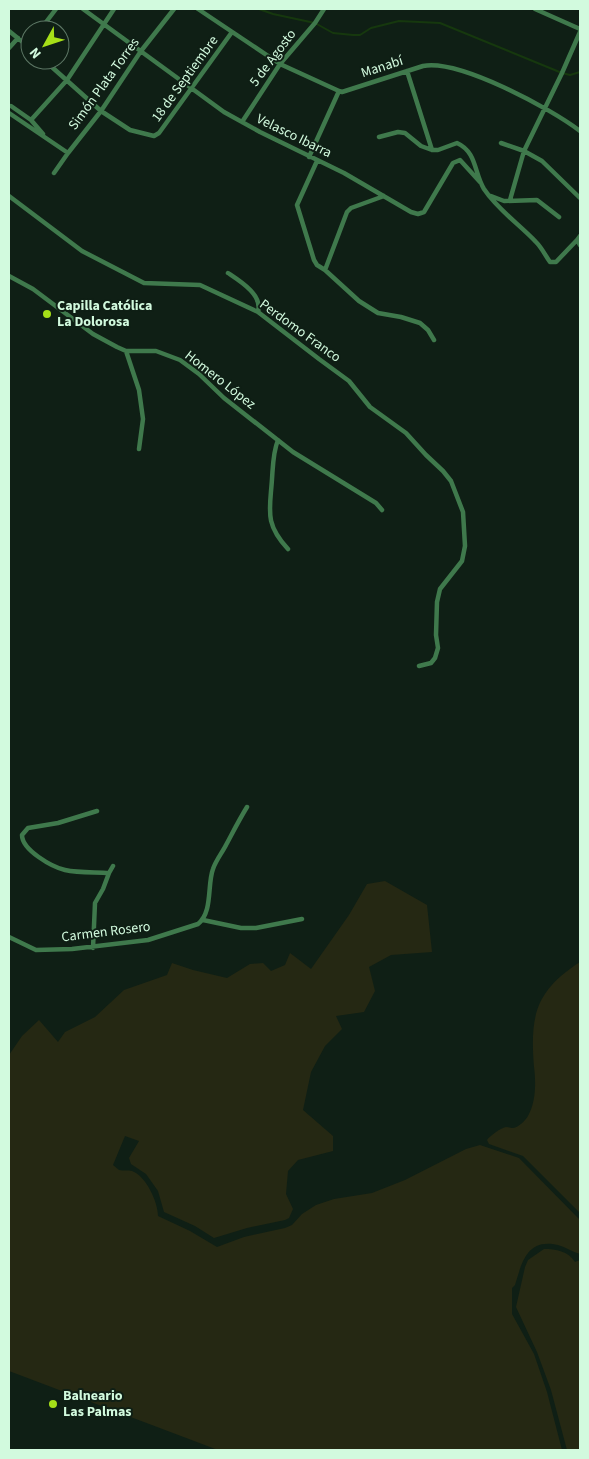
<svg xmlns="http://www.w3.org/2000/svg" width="589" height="1459" font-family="'Source Sans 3',sans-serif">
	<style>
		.green { fill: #252813 }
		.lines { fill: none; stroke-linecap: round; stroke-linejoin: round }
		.stream { stroke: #16380e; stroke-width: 2 }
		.minor { stroke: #3f794c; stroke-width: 4.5 }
		.poi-dot { fill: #a6df18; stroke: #0f1f15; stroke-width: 2 }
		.labels { text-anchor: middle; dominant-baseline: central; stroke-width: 4; stroke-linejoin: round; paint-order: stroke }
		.street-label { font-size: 14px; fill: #d2fade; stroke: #0f1f15 }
		.poi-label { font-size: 14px; font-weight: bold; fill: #d2fade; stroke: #0f1f15; text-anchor: start }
	</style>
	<rect width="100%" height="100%" fill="#0f1f15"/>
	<path class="green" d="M385 881 427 905 432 952 391 955 369 967 375 991 364 1012 336 1016 342 1029 325 1046 311 1072 303 1110 333 1136V1151L298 1160 288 1171 286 1194 293 1209 289 1218 285 1220 247 1228 214 1238 195 1226 164 1212 158 1191 146 1174 131 1164 129 1158 139 1141 125 1136 113 1165 119 1170C123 1171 128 1170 132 1171 146 1176 158 1202 158 1216L190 1231 217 1247 244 1237 285 1228 292 1225 302 1214 316 1205 334 1199 372 1193 405 1180 466 1149 480 1145 519 1158 580 1220V1254C572 1252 566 1247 558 1245 527 1238 522 1262 515 1285L512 1288V1314L534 1354 547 1392 562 1450H218L9 1371V1055L22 1036 39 1020 58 1042 65 1032 95 1017 124 990 167 975 172 963 193 970 227 978 250 964 263 963 271 971 285 965 290 953 311 969 349 915 367 884Z
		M580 962V1213L523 1156 489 1144 487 1140C490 1136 500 1128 506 1127 508 1127 511 1128 513 1128 519 1127 525 1121 528 1116 536 1102 536 1082 534 1067 530 1016 535 991 580 962Z
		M544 1249C556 1249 568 1251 575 1262L580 1260V1450H567L551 1390 537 1352 516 1307 525 1267 528 1260Z"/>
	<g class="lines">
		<path class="stream" d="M259 9 273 14 315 23 333 33 353 35H360L371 28 399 21 440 23 562 73 570 75 580 72"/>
		<path class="minor" d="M83 9 224 112 260 132 344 173 411 212 418 214 424 212 453 163 460 160 480 182
			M198 9 280 64 339 91 342 92 423 66C459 59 550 108 580 131
			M535 9 580 29
			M40 30 56 9
			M9 31 30 48
			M9 48 18 38
			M44 60 101 111 130 130 154 136 159 133 232 32
			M407 71 432 150
			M11 106 31 120 43 134
			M9 113 68 153
			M31 120 67 80 114 9
			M242 122 280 64 315 23 324 9
			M379 137 398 132 405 133 421 146 432 150H438L457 143C477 152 474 173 484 189 498 210 519 224 536 242 542 248 545 255 550 262H556L577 240
			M501 143 524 151 542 161 580 198
			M309 157 339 91
			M317 161 297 205 314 260 317 265 325 270 359 301 378 313 401 317 420 323 428 330 434 340
			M54 173 68 153 101 111 141 51 174 9
			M9 196 82 251 144 283 200 285 258 312 319 359 349 381 370 407 406 433 426 455 443 471 451 481 463 512 465 546 462 561 440 589 437 602 436 635 438 648 435 658 431 663 419 666
			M491 196 504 201 537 200 559 217
			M510 200 524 151 562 73 580 32
			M580 236 577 240 580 245
			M325 270 347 212 351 208 384 196
			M228 273C240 281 263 295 258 312
			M9 276 33 289 93 334 117 347 126 351H156L180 360 199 374 224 398 293 452 376 503 382 510
			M126 351 139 390 143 419 139 449
			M278 440C273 452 273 465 272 479 270 510 264 523 288 549
			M97 811 58 823 28 828 22 835C22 850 52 867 65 870 79 873 95 872 109 873
			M203 920 241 928H256L302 919
			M9 937 36 950 72 949 148 940 198 924C213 912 207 885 213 869 216 860 222 853 226 845 233 832 239 820 247 807
			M93 948 95 903 103 889 109 873 113 866"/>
	</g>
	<g class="poi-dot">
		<circle cx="47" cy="314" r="5"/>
		<circle cx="53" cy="1404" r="5"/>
	</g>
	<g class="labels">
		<g class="street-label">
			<text transform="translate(273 58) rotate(-53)">5 de Agosto</text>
			<text transform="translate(382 67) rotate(-18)">Manabí</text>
			<text transform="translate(185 79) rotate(-54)">18 de Septiembre</text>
			<text transform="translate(104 84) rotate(-54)">Simón Plata Torres</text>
			<text transform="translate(294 136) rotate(26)">Velasco Ibarra</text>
			<text transform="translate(300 331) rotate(36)">Perdomo Franco</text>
			<text transform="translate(220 380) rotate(38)">Homero López</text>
			<text transform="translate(106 932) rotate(-7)">Carmen Rosero</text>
		</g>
		<g class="poi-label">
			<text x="57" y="306">Capilla Católica<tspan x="57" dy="16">La Dolorosa</tspan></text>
			<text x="63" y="1396">Balneario<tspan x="63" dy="16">Las Palmas</tspan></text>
		</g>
	</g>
	<rect width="589" height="1459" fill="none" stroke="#d2fade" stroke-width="20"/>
	<g transform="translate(45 45) rotate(230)"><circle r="24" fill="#0f1f15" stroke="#5d7765"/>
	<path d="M0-4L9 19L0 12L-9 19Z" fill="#a6df18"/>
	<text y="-8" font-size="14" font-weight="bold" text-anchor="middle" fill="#d2fade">N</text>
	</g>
</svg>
